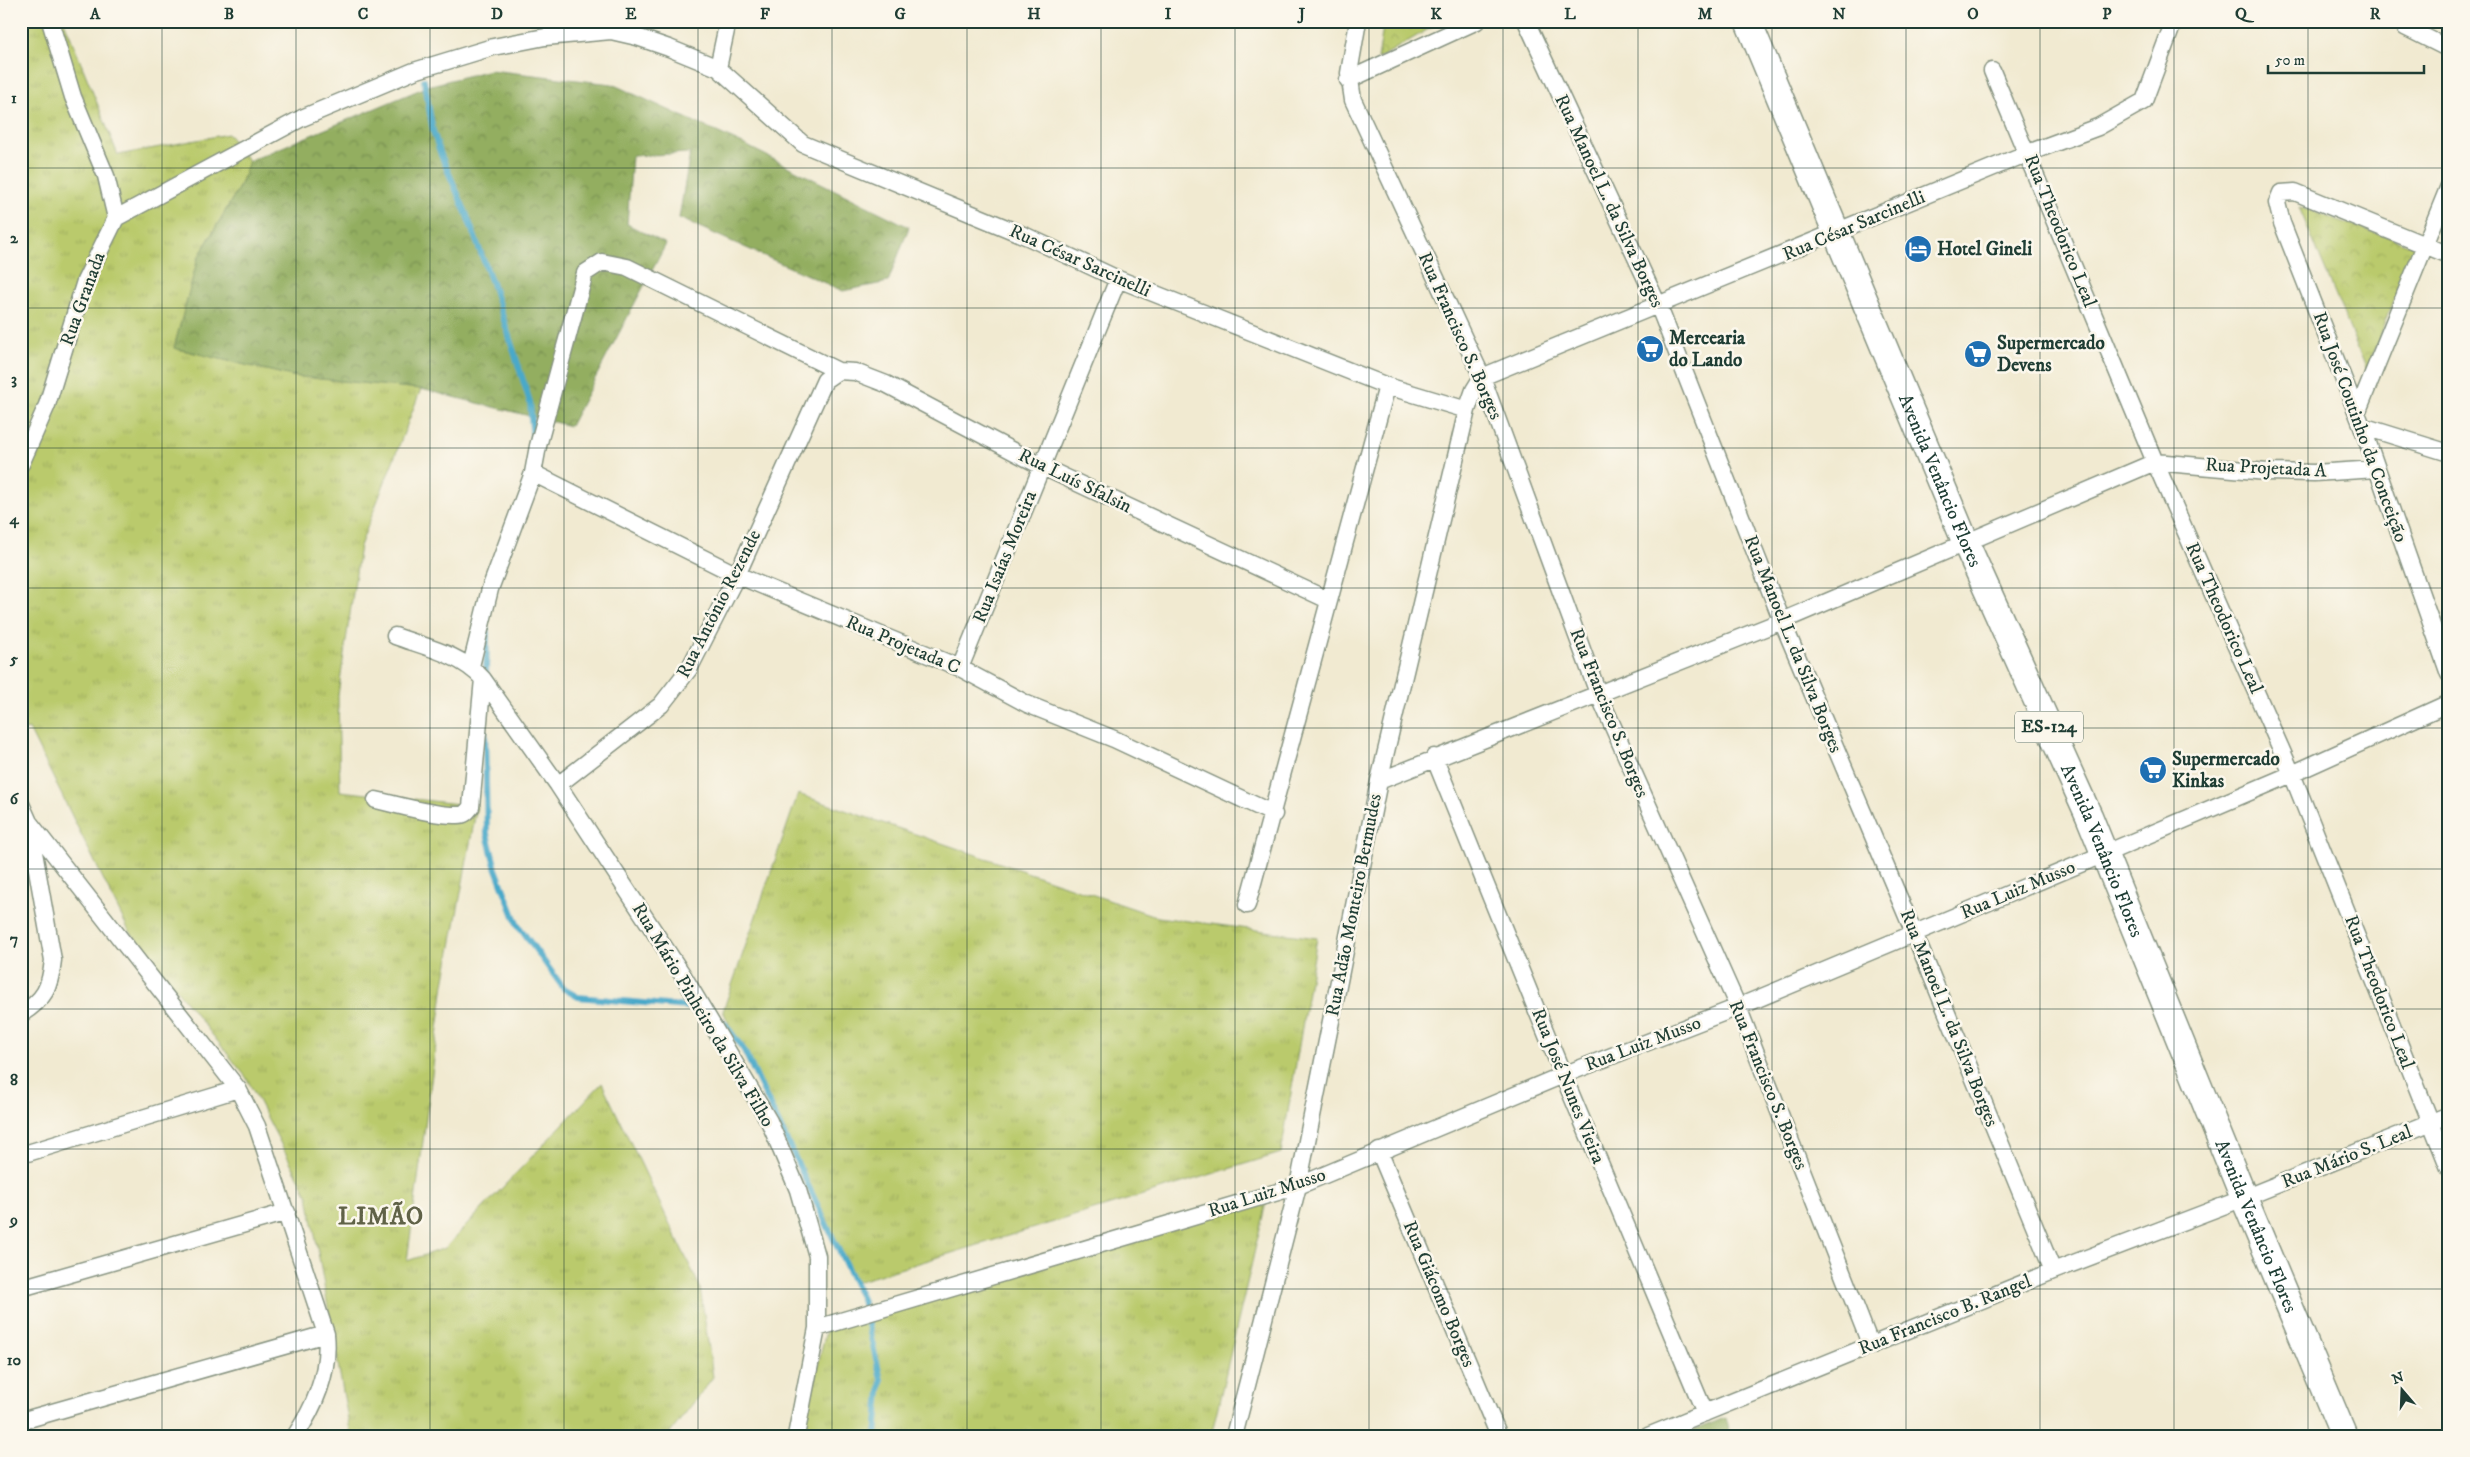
<svg xmlns="http://www.w3.org/2000/svg" width="2470" height="1457" font-family="'IM FELL DW Pica',serif">
	<style>
		.grass { fill: url(#grass-tufts); stroke: #6c8450 }
		.forest { fill: url(#forest-crowns); stroke: #59764a }
		.park { fill: url(#park-crowns); stroke: #6c8450 }
		.lines { fill: none; stroke-linecap: round; stroke-linejoin: round }
		.stream { stroke: #4aa9c9; stroke-width: 6 }
		.street-casing { stroke: #889482; stroke-width: 19 }
		.primary-casing { stroke: #889482; stroke-width: 29 }
		.street { stroke: #fff; stroke-width: 16 }
		.primary { stroke: #fff; stroke-width: 26 }
		.grid { fill: none; stroke: #1f3d34; stroke-width: 1; stroke-opacity: 0.55 }
		.labels { text-anchor: middle; dominant-baseline: central; stroke-width: 5; stroke-linejoin: round; paint-order: stroke }
		.shield { fill: #fbf7ec; stroke: #61756b; stroke-width: 1 }
		.shield-label { font-size: 18px; font-weight: bold; fill: #1f3d34 }
		.street-label { font-size: 19px; fill: #1f3d34; stroke: #fbf7ec }
		.poi-label { font-size: 19px; font-weight: bold; fill: #1f3d34; stroke: #fbf7ec; text-anchor: start }
		.district-label { font-size: 24px; font-weight: bold; letter-spacing: 1px; fill: #606247; stroke: #fbf7ec }
		.neatline { fill: none; stroke: #1f3d34; stroke-width: 2 }
		.grid-label { font-size: 16px; text-anchor: middle; font-weight: bold; fill: #1f3d34 }
	</style>
	<defs>
		<pattern id="grass-tufts" width="24" height="20" patternUnits="userSpaceOnUse" patternTransform="scale(1.25)"><rect width="24" height="20" fill="#baca6c"/><path d="M3 7l-1-3M5 7V3M7 7l1-3M15 17l-1-3M17 17v-4M19 17l1-3" fill="none" stroke="#9fae5e"/></pattern>
		<pattern id="forest-crowns" width="20" height="18" patternUnits="userSpaceOnUse" patternTransform="scale(1.25)"><rect width="20" height="18" fill="#93ae60"/><path d="M2 6a3 3 0 1 1 6 0M12 15a3 3 0 1 1 6 0" fill="none" stroke="#778f50"/></pattern>
		<pattern id="park-crowns" width="20" height="18" patternUnits="userSpaceOnUse" patternTransform="scale(1.25)"><rect width="20" height="18" fill="#baca6c"/><path d="M2 6a3 3 0 1 1 6 0M12 15a3 3 0 1 1 6 0" fill="none" stroke="#9fae5e"/></pattern>
	</defs>
	<rect width="100%" height="100%" fill="#fbf7ec"/>
	<filter id="ink" filterUnits="userSpaceOnUse"><feTurbulence type="fractalNoise" baseFrequency=".02" numOctaves="2"/><feDisplacementMap in="SourceGraphic" scale="10" xChannelSelector="R" yChannelSelector="G"/><feConvolveMatrix kernelMatrix="1 2 1 2 8 2 1 2 1" color-interpolation-filters="sRGB"/></filter>
	<filter id="wash" filterUnits="userSpaceOnUse"><feTurbulence type="fractalNoise" baseFrequency=".0096" numOctaves="4" result="noise"/><feDisplacementMap in="SourceGraphic" scale="20" xChannelSelector="R" yChannelSelector="G"/><feGaussianBlur stdDeviation="1.12" result="paint"/><feColorMatrix in="noise" values="0 0 0 0 0 0 0 0 0 0 0 0 0 0 0 0 0 1.4 0 .05"/><feComposite in="paint" operator="in"/></filter>
	<g filter="url(#wash)">
		<rect width="100%" height="100%" fill="#f1ead1"/>
		<path class="grass" d="M21 21H64L118 155 228 134 249 161 242 182 198 258 174 348 292 376 421 389 360 546 338 695 340 791 477 806 444 984 407 1261 445 1248 602 1083 700 1287 713 1377 668 1436H351L308 1196 246 1077 128 929 29 729 21 731Z
			M798 794 1158 917 1317 938 1281 1153 853 1283 723 1011Z
			M1268 1194 1211 1436H801L826 1331Z"/>
		<path class="forest" d="M490 70 612 84 745 145 909 227 888 282 843 291 679 218 690 153 632 156 627 224 666 244 570 426 421 389 292 376 174 348 198 258 242 182 249 161 431 85Z
			M1725 1418 1730 1436H1679Z"/>
		<path class="park" d="M1384 21H1442L1378 59Z
			M2299 207 2415 246 2367 370Z"/>
		<g class="lines">
			<path class="stream" d="M424 80 433 131 441 155 466 213 492 283 530 402 533 441
				M486 678 487 630
				M485 733 487 834 496 869 517 924 564 989 578 997 688 1007 700 1011
				M712 1015 726 1025 744 1050 862 1299 881 1380 876 1436"/>
		</g>
	</g>
	<g filter="url(#ink)">
		<g class="lines">
			<g class="street-casing">
				<path id="street" d="M1358 21 1349 73 1353 100 1482 377 1598 693 1738 1007 1871 1346
					M1526 21 1659 307 1782 621 1914 933 2053 1271
					M2401 21 2405 27 2449 49
					M718 68 728 21
					M1992 71 2155 462 2292 774 2449 1168
					M1348 80 1477 21
					M116 218 302 118 414 71 493 47 545 37 611 31 637 37 669 48 718 68 803 144 1028 237 1118 279 1387 386 1467 410
					M2449 255 2295 192 2281 193 2277 203 2282 223 2362 426 2449 674
					M2357 413 2449 186
					M2362 426 2449 453
					M21 464 47 405 85 281 116 218 106 176 73 97 50 21
					M533 473 737 575 960 668 1027 704 1114 739 1274 814
					M395 636C425 647 461 654 483 679L558 785 684 977 769 1121 798 1190 817 1256V1328L796 1436
					M471 666 490 589 533 473 538 446 585 273 602 262 627 267 838 371
					M960 668 1118 279
					M1434 757 1563 1075 1705 1413
					M1379 781 1782 621 2155 462 2267 472 2314 473 2377 469
					M558 785 661 705 689 669 737 575 825 380 838 371 855 372 886 384 1043 467 1328 600
					M376 800C399 805 435 816 458 815 465 815 467 812 471 807L483 679
					M21 804 29 822 238 1089 257 1126 326 1334C330 1371 316 1405 295 1436
					M1247 905 1387 386
					M21 1014C45 999 50 988 53 960L29 824
					M1379 1151 1499 1436
					M21 1155 238 1089
					M21 1288 287 1212
					M817 1328 1298 1186 1563 1075 1738 1007 2104 854 2292 774 2449 703
					M21 1421 326 1334
					M1234 1436 1298 1186 1379 781 1467 410 1474 390 1482 377 2028 153 2098 127 2144 101 2174 21
					M1648 1436 2053 1271 2244 1198 2449 1115"/>
			</g>
			<g class="primary-casing">
				<g id="primary">
					<path id="s1" d="M1748 21 1965 541 2089 816 2244 1198 2344 1436"/>
				</g>
			</g>
			<use href="#street" class="street"/>
			<use href="#primary" class="primary"/>
		</g>
	</g>
	<path class="grid" d="M162 21V1436M296 21V1436M430 21V1436M564 21V1436M698 21V1436M832 21V1436M967 21V1436M1101 21V1436M1235 21V1436M1369 21V1436M1503 21V1436M1638 21V1436M1772 21V1436M1906 21V1436M2040 21V1436M2174 21V1436M2308 21V1436M21 168H2449M21 308H2449M21 448H2449M21 588H2449M21 728H2449M21 869H2449M21 1009H2449M21 1149H2449M21 1289H2449"/>
	<defs>
		<g id="hotel-disc" transform="scale(1.4375)"><circle r="9.5" fill="#1f6fb2" stroke="#fbf7ec"/><path d="M-6-4.5h1.5V1H6V5H4.5V3h-9V5H-6ZM-4 0a1.8 1.8 0 1 1 3.6 0ZM.5 0V-2.5h3Q6-2.5 6 0Z" fill="#fff"/></g>
		<g id="supermarket-disc" transform="scale(1.4375)"><circle r="9.5" fill="#1f6fb2" stroke="#fbf7ec"/><path d="M-6-5.5h2.5l.6 2H6L4.5 2H-2.5L-4.4-4H-6ZM-1.5 3.2a1.3 1.3 0 1 0 .1 0ZM3 3.2a1.3 1.3 0 1 0 .1 0Z" fill="#fff"/></g>
	</defs>
	<g fill-rule="evenodd">
		<use href="#hotel-disc" x="1918" y="249"/>
		<use href="#supermarket-disc" x="1650" y="349"/>
		<use href="#supermarket-disc" x="1978" y="354"/>
		<use href="#supermarket-disc" x="2153" y="770"/>
	</g>
	<g class="labels">
		<rect class="shield" x="2015" y="711.5" width="68" height="31" rx="4"/>
		<g class="shield-label">
			<text x="2049" y="727">ES-124</text>
		</g>
		<g class="street-label">
			<text transform="translate(1609 201) rotate(65)">Rua Manoel L. da Silva Borges</text>
			<text transform="translate(1854 226) rotate(-23)">Rua César Sarcinelli</text>
			<text transform="translate(2060 231) rotate(68)">Rua Theodorico Leal</text>
			<text transform="translate(1080 261) rotate(24)">Rua César Sarcinelli</text>
			<text transform="translate(83 299) rotate(-70)">Rua Granada</text>
			<text transform="translate(1460 336) rotate(66)">Rua Francisco S. Borges</text>
			<text transform="translate(2360 427) rotate(70)">Rua José Coutinho da Conceição</text>
			<text transform="translate(2266 468) rotate(3)">Rua Projetada A</text>
			<text stroke="none"><textPath href="#s1" startOffset="498">Avenida Venâncio Flores</textPath></text>
			<text transform="translate(1075 481) rotate(26)">Rua Luís Sfalsin</text>
			<text transform="translate(1005 557) rotate(-68)">Rua Isaías Moreira</text>
			<text transform="translate(719 604) rotate(-63)">Rua Antônio Rezende</text>
			<text transform="translate(2224 618) rotate(66)">Rua Theodorico Leal</text>
			<text transform="translate(1793 644) rotate(68)">Rua Manoel L. da Silva Borges</text>
			<text transform="translate(903 645) rotate(23)">Rua Projetada C</text>
			<text transform="translate(1609 713) rotate(68)">Rua Francisco S. Borges</text>
			<text stroke="none"><textPath href="#s1" startOffset="902">Avenida Venâncio Flores</textPath></text>
			<text transform="translate(2018 890) rotate(-23)">Rua Luiz Musso</text>
			<text transform="translate(1354 905) rotate(-79)">Rua Adão Monteiro Bermudes</text>
			<text transform="translate(2379 992) rotate(69)">Rua Theodorico Leal</text>
			<text transform="translate(703 1015) rotate(59)">Rua Mário Pinheiro da Silva Filho</text>
			<text transform="translate(1949 1018) rotate(68)">Rua Manoel L. da Silva Borges</text>
			<text transform="translate(1643 1044) rotate(-21)">Rua Luiz Musso</text>
			<text transform="translate(1768 1085) rotate(68)">Rua Francisco S. Borges</text>
			<text transform="translate(1568 1086) rotate(68)">Rua José Nunes Vieira</text>
			<text transform="translate(2347 1157) rotate(-22)">Rua Mário S. Leal</text>
			<text transform="translate(1267 1193) rotate(-18)">Rua Luiz Musso</text>
			<text stroke="none"><textPath href="#s1" startOffset="1308">Avenida Venâncio Flores</textPath></text>
			<text transform="translate(1439 1294) rotate(67)">Rua Giácomo Borges</text>
			<text transform="translate(1945 1315) rotate(-22)">Rua Francisco B. Rangel</text>
		</g>
		<g class="poi-label">
			<text x="1937" y="249">Hotel Gineli</text>
			<text x="1669" y="338">Mercearia<tspan x="1669" dy="22">do Lando</tspan></text>
			<text x="1997" y="343">Supermercado<tspan x="1997" dy="22">Devens</tspan></text>
			<text x="2172" y="759">Supermercado<tspan x="2172" dy="22">Kinkas</tspan></text>
		</g>
		<g class="district-label">
			<text x="381" y="1217">LIMÃO</text>
		</g>
	</g>
	<rect width="2470" height="1457" fill="none" stroke="#fbf7ec" stroke-width="55"/>
	<g transform="translate(2402 1390) rotate(341)" stroke="#fbf7ec" stroke-width="4" paint-order="stroke">
	<path d="M0-4L9 19L0 12L-9 19Z" fill="#1f3d34"/>
	<text y="-8" font-size="14" font-weight="bold" text-anchor="middle" fill="#1f3d34">N</text>
	</g>
	<path d="M2268 65v8h156v-8" fill="none" stroke="#1f3d34" stroke-width="2.5"/>
	<text x="2275" y="65" font-size="15" fill="#1f3d34" stroke="#fbf7ec" stroke-width="4" paint-order="stroke">50 m</text>
	<rect x="28" y="28" width="2414" height="1402" class="neatline"/>
	<g class="grid-label">
		<text x="95" y="19">A</text>
		<text x="229" y="19">B</text>
		<text x="363" y="19">C</text>
		<text x="497" y="19">D</text>
		<text x="631" y="19">E</text>
		<text x="765" y="19">F</text>
		<text x="900" y="19">G</text>
		<text x="1034" y="19">H</text>
		<text x="1168" y="19">I</text>
		<text x="1302" y="19">J</text>
		<text x="1436" y="19">K</text>
		<text x="1570" y="19">L</text>
		<text x="1705" y="19">M</text>
		<text x="1839" y="19">N</text>
		<text x="1973" y="19">O</text>
		<text x="2107" y="19">P</text>
		<text x="2241" y="19">Q</text>
		<text x="2375" y="19">R</text>
		<text x="14" y="103">1</text>
		<text x="14" y="243">2</text>
		<text x="14" y="384">3</text>
		<text x="14" y="524">4</text>
		<text x="14" y="664">5</text>
		<text x="14" y="804">6</text>
		<text x="14" y="944">7</text>
		<text x="14" y="1085">8</text>
		<text x="14" y="1225">9</text>
		<text x="14" y="1365">10</text>
	</g>
</svg>
